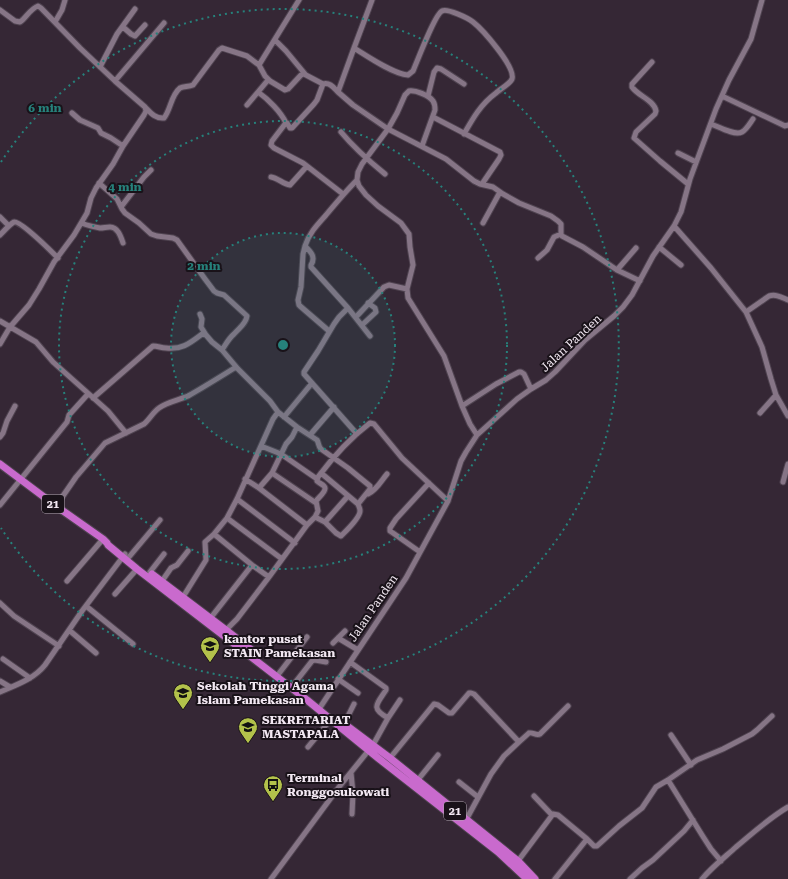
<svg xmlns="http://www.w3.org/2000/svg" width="788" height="879" font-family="'Roboto Serif',serif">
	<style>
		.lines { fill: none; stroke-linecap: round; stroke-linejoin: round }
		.minor-casing { stroke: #4f4350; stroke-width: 7 }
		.highway-casing { stroke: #4f4350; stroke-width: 9 }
		.minor { stroke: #867586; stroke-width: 5 }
		.highway { stroke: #c96acd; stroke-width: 7 }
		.ring { fill: none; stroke: #26817b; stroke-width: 2; stroke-dasharray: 2 4 }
		.labels { text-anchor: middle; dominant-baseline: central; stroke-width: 4; stroke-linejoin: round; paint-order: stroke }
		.shield { fill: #191219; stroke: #b1a8b1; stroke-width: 1 }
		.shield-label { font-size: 11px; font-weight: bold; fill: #f2e8f2 }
		.street-label { font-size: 12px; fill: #f2e8f2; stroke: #191219 }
		.poi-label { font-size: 12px; font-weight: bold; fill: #f2e8f2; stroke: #191219; text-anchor: start }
		.centre { fill: #26817b; stroke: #191219; stroke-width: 2 }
		.ring-label { font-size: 12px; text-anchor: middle; font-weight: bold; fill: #26817b; stroke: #191219; stroke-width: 4; stroke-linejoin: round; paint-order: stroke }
	</style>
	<rect width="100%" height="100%" fill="#352735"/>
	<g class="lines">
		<g class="minor-casing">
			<path id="minor" d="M372 0 354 48 338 92 353 105 388 129 446 159 474 181 480 184 493 187 503 194 519 203 551 216 558 221 561 224V234L562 236 583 247 617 270 640 281
				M0 10 15 21 20 22C26 18 30 9 38 6L41 8 80 48 115 81 145 107 146 111 144 115 123 146 113 164 96 188 91 198 87 213 74 235 54 262 39 289 29 305 10 327 0 344
				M55 22 62 10 65 0
				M123 27 131 34 135 36 145 25
				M275 40 286 51 305 74
				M354 48C367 56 393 74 408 75L413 71C417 62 435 14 442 11 447 8 468 18 473 22 482 29 516 67 512 79 510 84 500 89 496 93 481 104 473 118 464 134
				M652 62 632 84V87C638 96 654 100 656 111L655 114 636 132 634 138 660 161 688 184
				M259 65 299 0
				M100 67 117 34 135 9
				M115 81 164 23
				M258 92 268 80
				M338 92C334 88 330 82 323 84L317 100 314 104 292 128H290L287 123 285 124 272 141 271 145 274 148 303 163 343 194
				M428 96 434 72 437 68 441 69 464 84
				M722 96 781 124 785 126 788 125
				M247 105 258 92C268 99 281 112 286 123
				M145 107C150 112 155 119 164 118 171 109 171 95 180 88 184 86 188 87 193 85L219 50 222 48 247 56 259 65 265 76 270 81 285 90 288 89 301 75 304 74 323 84
				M72 113 80 120 98 128 101 133 111 138 123 146
				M433 117 500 152 501 155 499 159 482 184
				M711 124C719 127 735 136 742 132 747 129 750 123 753 119
				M341 132C355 149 369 161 385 174
				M422 146 435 110C435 107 435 104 433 101 429 95 415 90 409 91L405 95 397 113 388 129 362 164 358 172 357 180 359 186 366 195 378 206 401 223 409 234 410 247 413 265 407 289 408 298 444 356 462 406 470 424 477 435
				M678 153 696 162
				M271 177C278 178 283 184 290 185L307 166
				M357 180C346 191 336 203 326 215 318 224 309 233 305 246 311 252 316 257 311 265V267L348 308 370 336
				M99 183 117 199 122 209 125 213 139 223 151 234 157 236 173 238 177 240 205 279 214 291 217 293 224 295 247 316C246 324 239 328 234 334 229 338 226 344 222 350
				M121 207 144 177 151 170
				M0 217 9 226
				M81 223C87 225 94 227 100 228 104 228 106 227 110 227 118 227 121 237 123 243
				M483 223 500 192
				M674 226 711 268 746 312 762 347 771 379 776 395 788 416
				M0 235C3 232 10 224 14 222 20 220 52 252 58 258
				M305 246 303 254 301 287 298 300 299 305 300 306 329 331
				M659 247 681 265
				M538 258 547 250 554 237 561 234
				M617 270 636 248
				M348 308 339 317 334 324 318 351 304 372V374L357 434
				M746 312 769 296C776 294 781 297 788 300
				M200 314 202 319 201 327 206 335
				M356 317 384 287 389 285 407 289
				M0 321 36 342 53 362 108 411 126 433
				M362 325 376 312 375 308 368 303
				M93 398 153 346C158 346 161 348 166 348 182 350 190 343 202 334L206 335 212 342 222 350 238 369 270 401 278 412 297 427 317 440C319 443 318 446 321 449L348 468 370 486V489L358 504
				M462 406 496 384 519 372H521L524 374 531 389
				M760 413 776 395
				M284 417 312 383
				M310 435 334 407
				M0 437 3 433 7 421 15 406
				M261 446 281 454 317 479
				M272 473 316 503
				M245 479 259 488 307 525
				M783 482 788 464
				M259 488 272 473 286 444 292 437 297 427
				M368 494C377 490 381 481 387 474
				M237 499 295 543
				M0 505 67 422 69 415 88 394
				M56 506 76 477 105 443 144 424C150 419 153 412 159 408 167 402 179 400 188 396 204 387 220 377 236 367
				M315 517 325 522 336 533 341 536C346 531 360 518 360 511 360 508 359 507 358 504L321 473
				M227 518 282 559
				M325 522 348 496
				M214 534 252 565 269 577
				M420 552 393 533 390 531V528L396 519 429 483
				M129 557 160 520
				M150 572 164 554
				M67 581 103 539
				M162 581 171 568 177 565 188 551
				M115 594 137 569
				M183 597 206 560 205 542 214 534 227 518 237 499 273 419 278 412
				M0 603 14 616 59 646
				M86 606 133 644
				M209 620 252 565
				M69 630 96 653
				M224 632 237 619 269 577 307 525 315 517 318 511 316 501C319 497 328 490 324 486 322 484 319 483 317 481L318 477C333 457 350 438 370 423L374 424 402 458 448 501
				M338 638 358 650
				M333 643 345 631
				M3 659 30 678
				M277 676 307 637
				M338 679 358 693
				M0 681 10 687
				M294 684 312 661 315 660 326 662
				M0 692C16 685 34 679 45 665L82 611 125 554
				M319 709 406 578 448 501 461 461 466 452 477 435 517 399 531 389 546 380 555 372 585 340 614 316 623 307 632 295 653 256 674 226 681 212 690 179 716 109 729 80 751 39 762 0
				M388 718 400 700
				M344 724 354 704
				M671 735 691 765
				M519 742 529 733C533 732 536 736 540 734L568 706
				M308 747 331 719
				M390 758 434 704 438 705 449 713H452L469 693H471L474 694 519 742 504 756 491 774 466 820
				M351 773 353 793 352 814
				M668 780 702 835 711 849 721 861
				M417 781 438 755
				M459 782 478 797
				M534 796 552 815
				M518 861 553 814 558 815 587 839
				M271 879 339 787 373 745 388 718C370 708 377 704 386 690V688L350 662
				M555 879 587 839 594 846H597L619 826 642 808 656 787 668 780 697 760 723 749 752 734 757 730 772 716
				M630 879 642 868 653 860 684 831 693 820
				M702 879C712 867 725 857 736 847 753 833 769 818 788 807"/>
		</g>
		<g class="highway-casing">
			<path id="highway" d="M0 464 56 506 103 539 107 543 108 545 137 569 307 700 378 758 498 852 527 879
				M152 574 226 630 253 651
				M342 722 390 758 518 861 535 879"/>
		</g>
		<use href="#minor" class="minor"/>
		<use href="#highway" class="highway"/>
	</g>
	<circle cx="283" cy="345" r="112" fill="#26817b" fill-opacity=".12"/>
	<g class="ring">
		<circle cx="283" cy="345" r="112"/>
		<circle cx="283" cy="345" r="224"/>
		<path d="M1 162A336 336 0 1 1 1 528"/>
	</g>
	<defs>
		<g id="university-pin" transform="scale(1)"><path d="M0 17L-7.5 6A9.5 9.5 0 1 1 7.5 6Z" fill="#b3c24b" stroke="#191219"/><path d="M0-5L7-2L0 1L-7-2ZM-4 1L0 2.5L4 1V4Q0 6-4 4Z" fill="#111"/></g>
		<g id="bus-pin" transform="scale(1)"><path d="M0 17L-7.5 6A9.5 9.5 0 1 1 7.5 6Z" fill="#b3c24b" stroke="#191219"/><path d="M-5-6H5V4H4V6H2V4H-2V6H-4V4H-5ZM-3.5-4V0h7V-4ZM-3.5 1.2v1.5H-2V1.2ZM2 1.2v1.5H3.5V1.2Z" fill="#111"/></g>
	</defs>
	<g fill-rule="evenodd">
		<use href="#university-pin" x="210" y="646"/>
		<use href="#university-pin" x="183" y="693"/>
		<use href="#university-pin" x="248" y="727"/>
		<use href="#bus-pin" x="273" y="785"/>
	</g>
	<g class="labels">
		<g class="shield">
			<rect x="42" y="495" width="22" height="18" rx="3"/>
			<rect x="444" y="802" width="22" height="18" rx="3"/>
		</g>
		<g class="shield-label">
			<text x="53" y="504">21</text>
			<text x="455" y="811">21</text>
		</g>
		<g class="street-label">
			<text transform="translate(571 343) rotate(-43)">Jalan Panden</text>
			<text transform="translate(373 608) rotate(-56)">Jalan Panden</text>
		</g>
		<g class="poi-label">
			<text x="224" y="639">kantor pusat<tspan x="224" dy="14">STAIN Pamekasan</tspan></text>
			<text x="197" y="686">Sekolah Tinggi Agama<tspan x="197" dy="14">Islam Pamekasan</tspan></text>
			<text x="262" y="720">SEKRETARIAT<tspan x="262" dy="14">MASTAPALA</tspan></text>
			<text x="287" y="778">Terminal<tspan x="287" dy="14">Ronggosukowati</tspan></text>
		</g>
	</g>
	<circle cx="283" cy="345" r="6" class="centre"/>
	<g class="ring-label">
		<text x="45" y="112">6 min</text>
		<text x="125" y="191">4 min</text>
		<text x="204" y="270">2 min</text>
	</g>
</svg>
